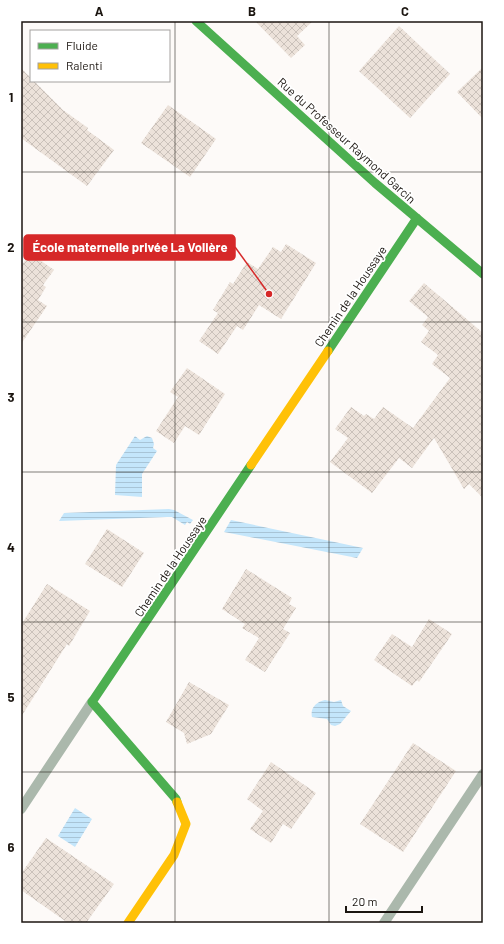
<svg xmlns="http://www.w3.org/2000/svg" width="504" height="944" font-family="Barlow,sans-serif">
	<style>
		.water { fill: url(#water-rules) }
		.building { fill: url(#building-cross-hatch) }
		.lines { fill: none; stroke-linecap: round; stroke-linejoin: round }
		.lane { stroke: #abb8ac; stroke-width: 10 }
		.fast { stroke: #4caf50; stroke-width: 9 }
		.slow { stroke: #ffc107; stroke-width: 9 }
		.grid { fill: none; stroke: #1b1510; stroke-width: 1; stroke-opacity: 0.55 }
		.labels { text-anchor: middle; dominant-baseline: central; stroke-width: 3.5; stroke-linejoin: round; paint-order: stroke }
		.street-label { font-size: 12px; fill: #1b1510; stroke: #fff }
		.leader { fill: none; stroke: #d62828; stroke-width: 1.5 }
		.callout-dot { fill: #d62828; stroke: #fff; stroke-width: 1.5 }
		.callout { fill: #d62828; stroke: #d62828; stroke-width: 1.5 }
		.callout-label { font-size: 13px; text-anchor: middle; font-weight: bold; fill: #fff }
		.neatline { fill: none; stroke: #1b1510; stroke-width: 1.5 }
		.grid-label { font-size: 13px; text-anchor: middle; font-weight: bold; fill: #1b1510 }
	</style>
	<defs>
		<pattern id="water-rules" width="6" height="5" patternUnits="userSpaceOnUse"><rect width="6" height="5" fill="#c4e6fb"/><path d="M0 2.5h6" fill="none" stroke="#a8c4d6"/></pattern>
		<pattern id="building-cross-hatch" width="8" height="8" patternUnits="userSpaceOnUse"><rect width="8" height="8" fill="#ece2da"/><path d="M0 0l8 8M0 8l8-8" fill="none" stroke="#cac1ba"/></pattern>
	</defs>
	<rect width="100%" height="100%" fill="#fdfaf8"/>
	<path class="water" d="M135 436 140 440 147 436 152 438 154 444 153 448 157 451 142 474V497L115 495 116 465Z
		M169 509 174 510 193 520 190 524 187 522 185 525 172 517H167L59 521 64 513Z
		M231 520 363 548 357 558 224 532Z
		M325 700 334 702 341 700 343 706 351 711 340 724 335 726 331 725 327 719 312 717C310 708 316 702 325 700Z
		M75 808 92 819 75 847 58 836Z"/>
	<path class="building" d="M255 21H313L297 36 305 45 291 58Z
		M399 26 450 74 410 118 359 71Z
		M483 67V119L457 92Z
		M21 68 31 78V81H34L63 110 88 128 87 130 114 150 87 186 21 138Z
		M168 105 216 139 190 177 141 143Z
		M286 244 316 263 281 319 259 305 243 330 237 326 218 354 199 341 218 313 213 310 230 282 233 284 247 262 258 269 273 247 281 252Z
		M30 253 54 270 43 285 46 287 38 300 47 306 21 344V266Z
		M424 283 483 333V498L469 484 464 489 434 438 412 468 399 458 372 493 330 462 348 438 335 429 351 407 364 416 366 414 374 419 383 407 413 428 450 378 432 364 438 355 421 342 429 331 422 325 428 317 409 301Z
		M187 368 225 394 199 435 185 426 174 443 156 431 178 397 170 392Z
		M107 529 144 553 122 587 85 564Z
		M246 569 292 598 289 604 296 608 283 629 290 633 265 672 245 660 259 638 242 628 245 624 222 609Z
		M47 584 90 611 69 646 67 644 21 717V625Z
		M429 619 452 634 419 682 417 680 412 686 374 660 392 634 412 647Z
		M189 682 229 705 211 734 187 744 184 733 166 722Z
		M413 743 456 771 403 852 360 824Z
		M271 762 316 793 291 829 283 824 271 843 250 829 263 811 247 799Z
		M46 838 114 884 86 923H68L21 890V874Z"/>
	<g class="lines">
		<path class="lane" d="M21 809 92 702
			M384 923 483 774"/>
		<path class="fast" d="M196 21 375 183 483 274
			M328 351 417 218
			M177 802 176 799 92 702 251 465"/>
		<path class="slow" d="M251 465 328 351
			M128 923 174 855 186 824 177 802"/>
	</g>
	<path class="grid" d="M175 21V923M329 21V923M21 172H483M21 322H483M21 472H483M21 622H483M21 772H483"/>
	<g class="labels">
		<g class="street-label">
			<text transform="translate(347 140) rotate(42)">Rue du Professeur Raymond Garcin</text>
			<text transform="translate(350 296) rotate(-56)">Chemin de la Houssaye</text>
			<text transform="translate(170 566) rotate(-56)">Chemin de la Houssaye</text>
		</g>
	</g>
	<path class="leader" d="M269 294L235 247"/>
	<circle class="callout-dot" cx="269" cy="294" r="4"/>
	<rect class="callout" x="24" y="235" width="211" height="25" rx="4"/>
	<g class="callout-label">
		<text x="130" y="252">École maternelle privée La Volière</text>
	</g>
	<rect width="504" height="944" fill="none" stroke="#ffffff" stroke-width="44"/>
	<rect x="30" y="30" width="140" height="52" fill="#ffffff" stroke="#a4a19f"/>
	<rect x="38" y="43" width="20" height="6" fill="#4caf50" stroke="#a4a19f"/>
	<text x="66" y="50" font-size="12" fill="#1b1510">Fluide</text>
	<rect x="38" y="63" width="20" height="6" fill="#ffc107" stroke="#a4a19f"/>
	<text x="66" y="70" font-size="12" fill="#1b1510">Ralenti</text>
	<path d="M346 906v6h76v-6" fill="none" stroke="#1b1510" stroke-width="2"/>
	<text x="352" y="906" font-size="12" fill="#1b1510" stroke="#ffffff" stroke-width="3" paint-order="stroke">20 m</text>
	<rect x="22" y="22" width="460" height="900" class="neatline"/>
	<g class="grid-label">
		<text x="99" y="16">A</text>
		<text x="252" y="16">B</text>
		<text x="405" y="16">C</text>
		<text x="11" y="102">1</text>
		<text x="11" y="252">2</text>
		<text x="11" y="402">3</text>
		<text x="11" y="552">4</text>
		<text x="11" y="702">5</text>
		<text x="11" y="852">6</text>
	</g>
</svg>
